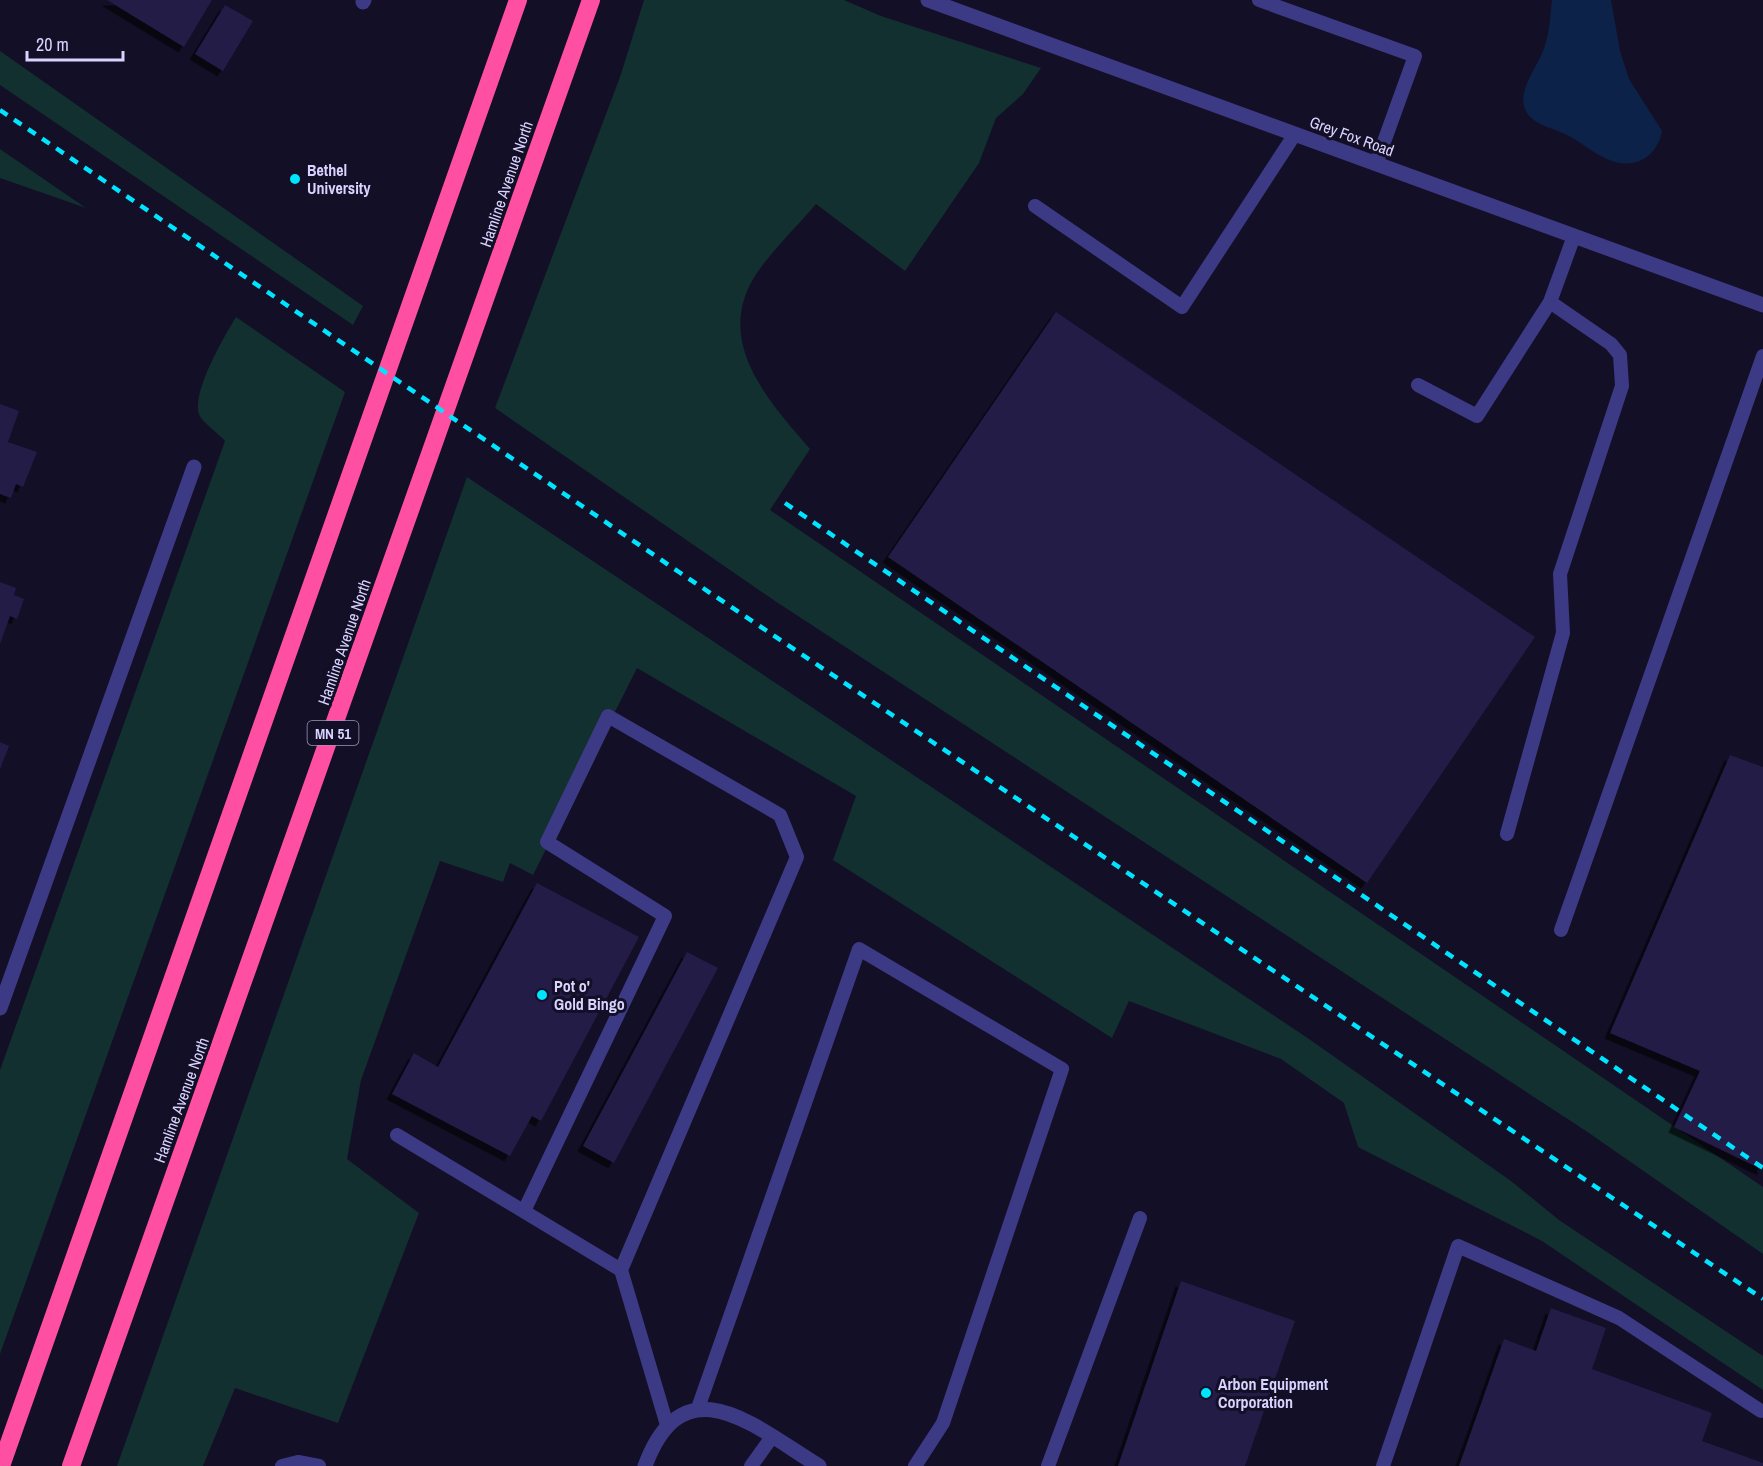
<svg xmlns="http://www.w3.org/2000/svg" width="1763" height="1466" font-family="'Archivo Narrow',sans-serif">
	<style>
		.green { fill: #12302f }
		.water { fill: #0c2248 }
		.building { fill: #241b47; filter: url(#shadow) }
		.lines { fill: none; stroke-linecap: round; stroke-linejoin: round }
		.service { stroke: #3d3a85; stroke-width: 14 }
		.minor { stroke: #3d3a85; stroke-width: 15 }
		.tertiary { stroke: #3d3a85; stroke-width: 15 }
		.motorway { stroke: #ff4fa3; stroke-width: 18 }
		.rail { stroke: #00e5ff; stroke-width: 4.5; stroke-dasharray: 9 8; stroke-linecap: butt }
		.poi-dot { fill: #00e5ff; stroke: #130f26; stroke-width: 2 }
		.labels { text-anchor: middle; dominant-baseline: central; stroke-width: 6; stroke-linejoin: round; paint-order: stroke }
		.shield { fill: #130f26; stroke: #9e99be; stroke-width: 1.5 }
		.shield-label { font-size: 15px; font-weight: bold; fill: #d9d4ff }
		.street-label { font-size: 16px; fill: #d9d4ff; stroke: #130f26 }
		.poi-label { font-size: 16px; font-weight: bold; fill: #d9d4ff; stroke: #130f26; text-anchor: start }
	</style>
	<defs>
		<filter id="shadow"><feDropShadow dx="-5.5" dy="5.5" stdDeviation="0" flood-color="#0009"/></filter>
	</defs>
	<rect width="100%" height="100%" fill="#130f26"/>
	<path class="green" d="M644 0H844L881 16 1041 68 1023 94 996 118 979 163 905 271 816 204C798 226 765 257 752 281 716 346 771 403 810 449L770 510 1763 1187V1254L1586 1131 775 601 495 408 620 77Z
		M0 51 363 306 353 325 0 85Z
		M0 149 86 208 0 178Z
		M236 317 345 392 0 1354V1070L225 441C218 433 207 426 201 418 187 399 225 335 236 317Z
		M467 477 1309 1039 1511 1181 1559 1220 1763 1356V1390L1542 1241 1358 1147 1344 1103 1281 1059 1129 1001 1112 1038 833 860 856 796 637 668 533 875 510 863 503 882 440 861 361 1080 347 1159 419 1213 338 1423 235 1388 203 1466H117Z"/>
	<path class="water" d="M1552 0H1611L1620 51 1629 79 1662 131C1657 158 1633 171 1607 159 1593 153 1581 142 1567 135 1554 128 1531 125 1525 109 1517 88 1540 65 1545 45 1550 30 1550 16 1552 0Z"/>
	<path class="building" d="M107 0H212L184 47Z
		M225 5 253 21 223 71 195 54Z
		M1056 312 1535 637 1367 883 888 557Z
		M0 404 19 411 8 442 37 452 23 487 16 484 11 498 0 494Z
		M0 582 16 588 14 595 24 599 17 619 10 616 0 644Z
		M0 742 9 746 0 769Z
		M1730 755 1763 767V1170L1674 1127 1700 1071 1610 1033Z
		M537 883 639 937 541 1121 532 1116 510 1156 392 1094 414 1053 438 1067Z
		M687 952 718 968 614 1163 583 1146Z
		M1181 1281 1295 1321 1245 1466H1118Z
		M1551 1308 1606 1328 1592 1369 1712 1413 1702 1441 1763 1463V1466H1459L1504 1339 1536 1351Z"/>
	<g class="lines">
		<path class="service" d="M1259 0 1415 56 1376 164
			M1035 206 1182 307 1295 134
			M1418 385 1477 416 1550 302
			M1507 834 1563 633 1560 574 1622 386 1620 355 1611 344 1550 302 1574 236
			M1561 930 1763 356
			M397 1135 621 1270 667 1425
			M524 1211 665 916 547 842 608 716 780 815 797 857 621 1270
			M698 1408 859 949 1062 1069 943 1423 915 1466
			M282 1466 298 1462 319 1466
			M751 1466 772 1437
			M1048 1466 1140 1218
			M1383 1466 1458 1246 1619 1318 1761 1411"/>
		<path class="minor" d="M363 2 364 0
			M0 1008 194 467
			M645 1466C684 1361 755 1427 819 1466"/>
		<path class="tertiary" d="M928 0 1763 305"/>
		<path class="motorway" d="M1 1466 518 0
			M71 1466 591 0"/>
		<path class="rail" d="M0 110 679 572 1763 1299
			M785 503 1763 1168"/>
	</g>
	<g class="poi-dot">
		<circle cx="295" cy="179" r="6"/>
		<circle cx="542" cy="995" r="6"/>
		<circle cx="1206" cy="1393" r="6"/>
	</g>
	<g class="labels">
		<rect class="shield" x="307.5" y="721" width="51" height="24" rx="4.5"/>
		<g class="shield-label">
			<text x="333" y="733">MN 51</text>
		</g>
		<g class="street-label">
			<text transform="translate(1352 136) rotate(20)">Grey Fox Road</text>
			<text transform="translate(506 184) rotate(-71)">Hamline Avenue North</text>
			<text transform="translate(344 642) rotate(-71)">Hamline Avenue North</text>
			<text transform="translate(181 1100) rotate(-70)">Hamline Avenue North</text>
		</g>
		<g class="poi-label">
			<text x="307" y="170">Bethel<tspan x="307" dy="18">University</tspan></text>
			<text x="554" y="986">Pot o'<tspan x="554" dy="18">Gold Bingo</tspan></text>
			<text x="1218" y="1384">Arbon Equipment<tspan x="1218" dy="18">Corporation</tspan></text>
		</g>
	</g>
	<path d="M27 51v9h96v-9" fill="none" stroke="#d9d4ff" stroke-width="3"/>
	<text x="36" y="51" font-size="18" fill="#d9d4ff" stroke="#130f26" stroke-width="4.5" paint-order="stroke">20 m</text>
</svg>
